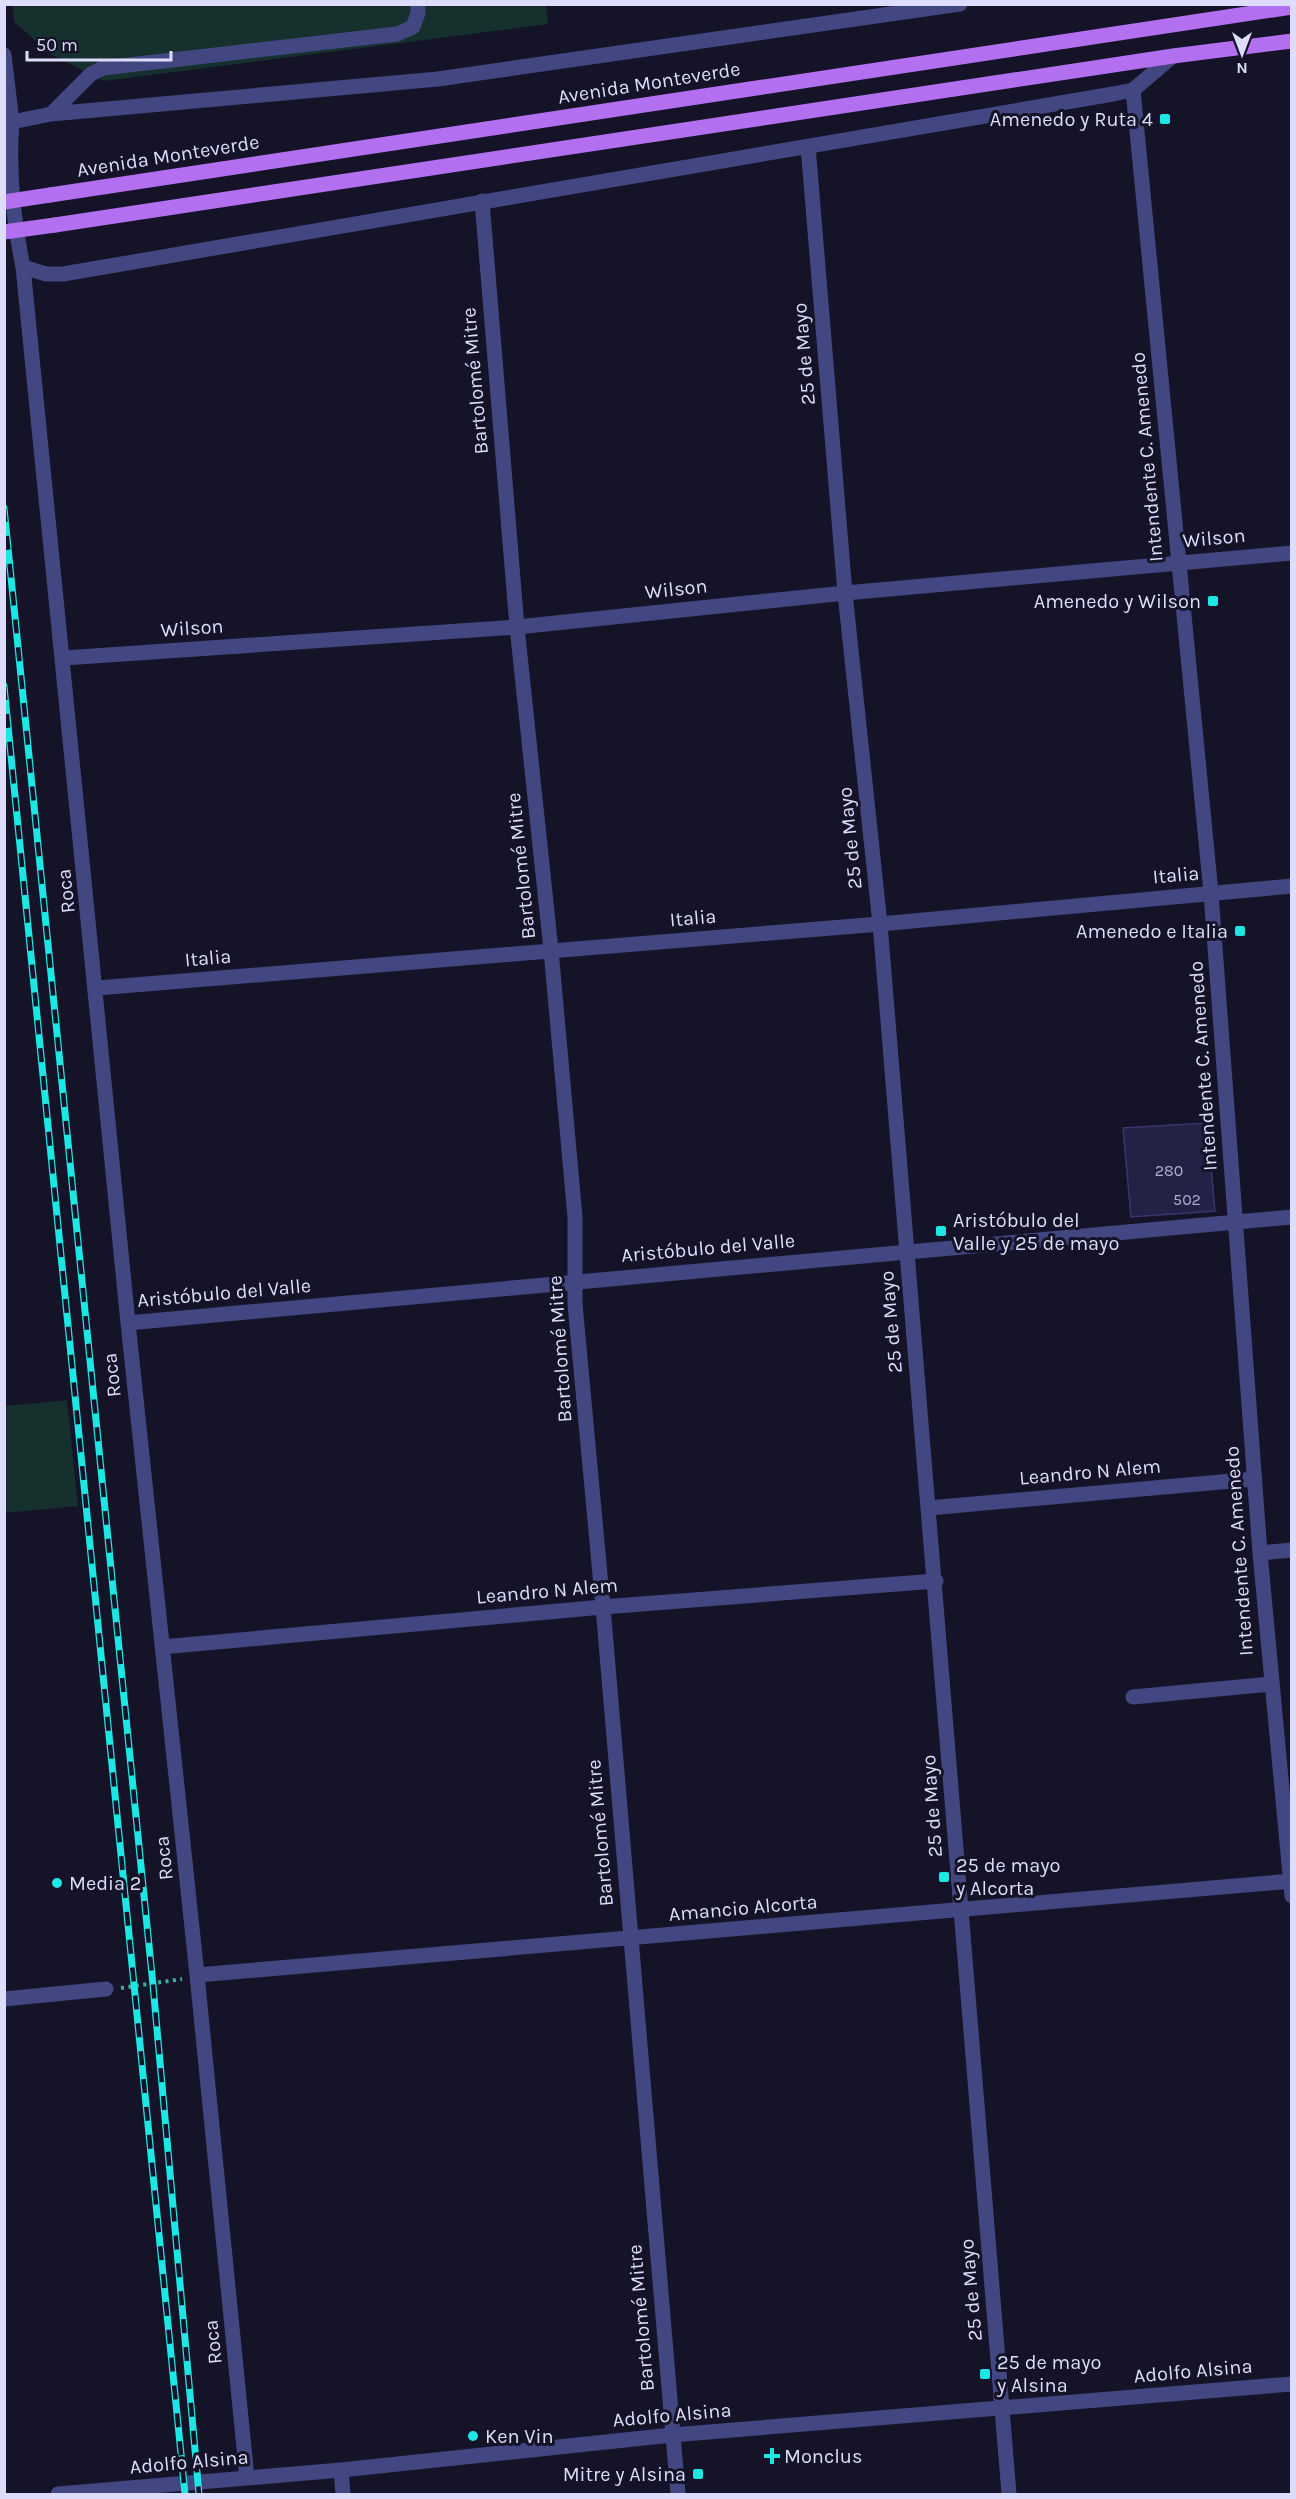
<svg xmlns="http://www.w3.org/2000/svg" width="1296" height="2499" font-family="Karla,sans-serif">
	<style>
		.green { fill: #16302d }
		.building { fill: #242146; stroke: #3b356f; stroke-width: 1.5 }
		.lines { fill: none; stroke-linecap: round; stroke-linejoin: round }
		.path { stroke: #3eae9b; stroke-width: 4; stroke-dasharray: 3 4.5; stroke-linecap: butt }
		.minor { stroke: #434781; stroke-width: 15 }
		.major { stroke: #b26fef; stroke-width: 15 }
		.rail-casing { stroke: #1de7e5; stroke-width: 7 }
		.rail { stroke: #141327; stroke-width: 4.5; stroke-dasharray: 14; stroke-linecap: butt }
		.major-bridge { stroke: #b26fef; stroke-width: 15 }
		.poi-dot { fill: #1de7e5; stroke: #141327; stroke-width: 2 }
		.labels { text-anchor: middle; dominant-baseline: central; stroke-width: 6; stroke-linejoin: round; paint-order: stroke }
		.number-label { font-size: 16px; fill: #afaece }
		.street-label { font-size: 20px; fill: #ddddfb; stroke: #141327 }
		.poi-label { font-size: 20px; fill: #ddddfb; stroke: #141327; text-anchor: start }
	</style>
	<rect width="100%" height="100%" fill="#141327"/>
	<path class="green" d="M546 4 548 24 104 81 51 54 14 22 13 5Z
		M67 1400 78 1506 5 1513V1406Z"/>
	<path class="building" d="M1207 1123 1215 1211 1131 1217 1123 1128Z"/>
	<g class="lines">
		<path class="path" d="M121 1988 182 1979"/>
		<path class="minor" d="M960 4 438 79 51 114 12 122C8 171 13 219 23 267L46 274H63L1113 94 1133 90 1173 56
			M4 55 12 122
			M1133 90 1211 893 1260 1553 1292 1896
			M51 114 91 74 103 68 397 34 413 27 418 13V4
			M808 146 845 593 880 924 1009 2494
			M482 201 517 627 551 950 575 1217V1304L603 1607 678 2494
			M23 267 128 1323 197 1975 247 2478
			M64 658 517 627 845 593 1292 553
			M97 988 880 924 1292 886
			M128 1323 1292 1217
			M929 1508 1254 1479
			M1260 1553 1292 1550
			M162 1647 603 1607 936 1581
			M1133 1697 1271 1684
			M197 1975 1292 1881
			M4 1999 106 1989
			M341 2470 343 2494
			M58 2494 341 2470 672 2435 1292 2384"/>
		<path class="major" d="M50 195 1292 7
			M55 225 1173 56 1292 41"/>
		<g class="rail-casing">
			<path id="rail" d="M4 508 153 1985 199 2494
				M4 686 185 2494"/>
		</g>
		<use href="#rail" class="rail"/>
		<path class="major-bridge" d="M4 202 50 195
			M4 232 55 225"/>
	</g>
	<g class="poi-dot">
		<rect x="1159" y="113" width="12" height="12" rx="3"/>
		<rect x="1207" y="595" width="12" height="12" rx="3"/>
		<rect x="1234" y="925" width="12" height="12" rx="3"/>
		<rect x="935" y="1225" width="12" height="12" rx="3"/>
		<rect x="938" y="1871" width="12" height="12" rx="3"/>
		<circle cx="57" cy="1883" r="6"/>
		<rect x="979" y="2368" width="12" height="12" rx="3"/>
		<circle cx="473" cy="2436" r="6"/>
		<path d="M769 2447h6v6h6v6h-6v6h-6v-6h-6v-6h6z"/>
		<rect x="692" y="2468" width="12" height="12" rx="3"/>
	</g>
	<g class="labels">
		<g class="number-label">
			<text x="1169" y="1170">280</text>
			<text x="1187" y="1199">502</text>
		</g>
		<g class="street-label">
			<text transform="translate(649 83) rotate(-9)">Avenida Monteverde</text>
			<text transform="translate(168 156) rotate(-9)">Avenida Monteverde</text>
			<text transform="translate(804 354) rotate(-95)">25 de Mayo</text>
			<text transform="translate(475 381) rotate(-95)">Bartolomé Mitre</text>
			<text transform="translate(1147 457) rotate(-95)">Intendente C. Amenedo</text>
			<text transform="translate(1214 538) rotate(-5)">Wilson</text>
			<text transform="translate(676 589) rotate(-6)">Wilson</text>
			<text transform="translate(192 628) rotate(-4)">Wilson</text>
			<text transform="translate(850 838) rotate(-96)">25 de Mayo</text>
			<text transform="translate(521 866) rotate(-96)">Bartolomé Mitre</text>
			<text transform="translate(1176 875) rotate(-5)">Italia</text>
			<text transform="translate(66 891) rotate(-96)">Roca</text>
			<text transform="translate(693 918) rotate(-5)">Italia</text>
			<text transform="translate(208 958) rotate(-5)">Italia</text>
			<text transform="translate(1203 1066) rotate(-94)">Intendente C. Amenedo</text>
			<text transform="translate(708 1248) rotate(-5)">Aristóbulo del Valle</text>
			<text transform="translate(224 1293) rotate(-5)">Aristóbulo del Valle</text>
			<text transform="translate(891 1322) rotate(-95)">25 de Mayo</text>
			<text transform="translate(560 1349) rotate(-94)">Bartolomé Mitre</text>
			<text transform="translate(112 1375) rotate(-96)">Roca</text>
			<text transform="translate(1090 1472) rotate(-5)">Leandro N Alem</text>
			<text transform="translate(1239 1551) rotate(-94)">Intendente C. Amenedo</text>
			<text transform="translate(547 1591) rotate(-5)">Leandro N Alem</text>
			<text transform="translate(932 1806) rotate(-94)">25 de Mayo</text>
			<text transform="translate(600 1833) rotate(-95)">Bartolomé Mitre</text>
			<text transform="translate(164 1858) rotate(-96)">Roca</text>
			<text transform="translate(743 1908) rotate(-5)">Amancio Alcorta</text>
			<text transform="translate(971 2290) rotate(-95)">25 de Mayo</text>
			<text transform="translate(641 2318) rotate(-95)">Bartolomé Mitre</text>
			<text transform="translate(213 2342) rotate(-96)">Roca</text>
			<text transform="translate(1193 2371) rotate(-5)">Adolfo Alsina</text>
			<text transform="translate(672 2415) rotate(-5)">Adolfo Alsina</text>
			<text transform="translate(189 2462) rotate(-5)">Adolfo Alsina</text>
		</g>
		<g class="poi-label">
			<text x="1153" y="119" text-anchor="end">Amenedo y Ruta 4</text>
			<text x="1201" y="601" text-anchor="end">Amenedo y Wilson</text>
			<text x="1228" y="931" text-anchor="end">Amenedo e Italia</text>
			<text x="953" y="1220">Aristóbulo del<tspan x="953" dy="23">Valle y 25 de mayo</tspan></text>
			<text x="956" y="1865">25 de mayo<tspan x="956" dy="23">y Alcorta</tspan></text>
			<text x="69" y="1883">Media 2</text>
			<text x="997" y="2362">25 de mayo<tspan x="997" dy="23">y Alsina</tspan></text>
			<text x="485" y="2436">Ken Vin</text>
			<text x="784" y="2456">Monclus</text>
			<text x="686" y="2474" text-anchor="end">Mitre y Alsina</text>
		</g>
	</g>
	<rect width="1296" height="2499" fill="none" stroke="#ddddfb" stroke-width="12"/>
	<g transform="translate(1242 54) rotate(180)" stroke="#141327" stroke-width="4.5" paint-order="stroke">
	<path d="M0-4.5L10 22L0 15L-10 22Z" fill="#ddddfb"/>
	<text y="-9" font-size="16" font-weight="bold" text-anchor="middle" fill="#ddddfb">N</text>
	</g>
	<path d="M27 51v9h144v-9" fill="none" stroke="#ddddfb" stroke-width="3"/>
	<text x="36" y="51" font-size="18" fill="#ddddfb" stroke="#141327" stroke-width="4.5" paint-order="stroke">50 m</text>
</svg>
